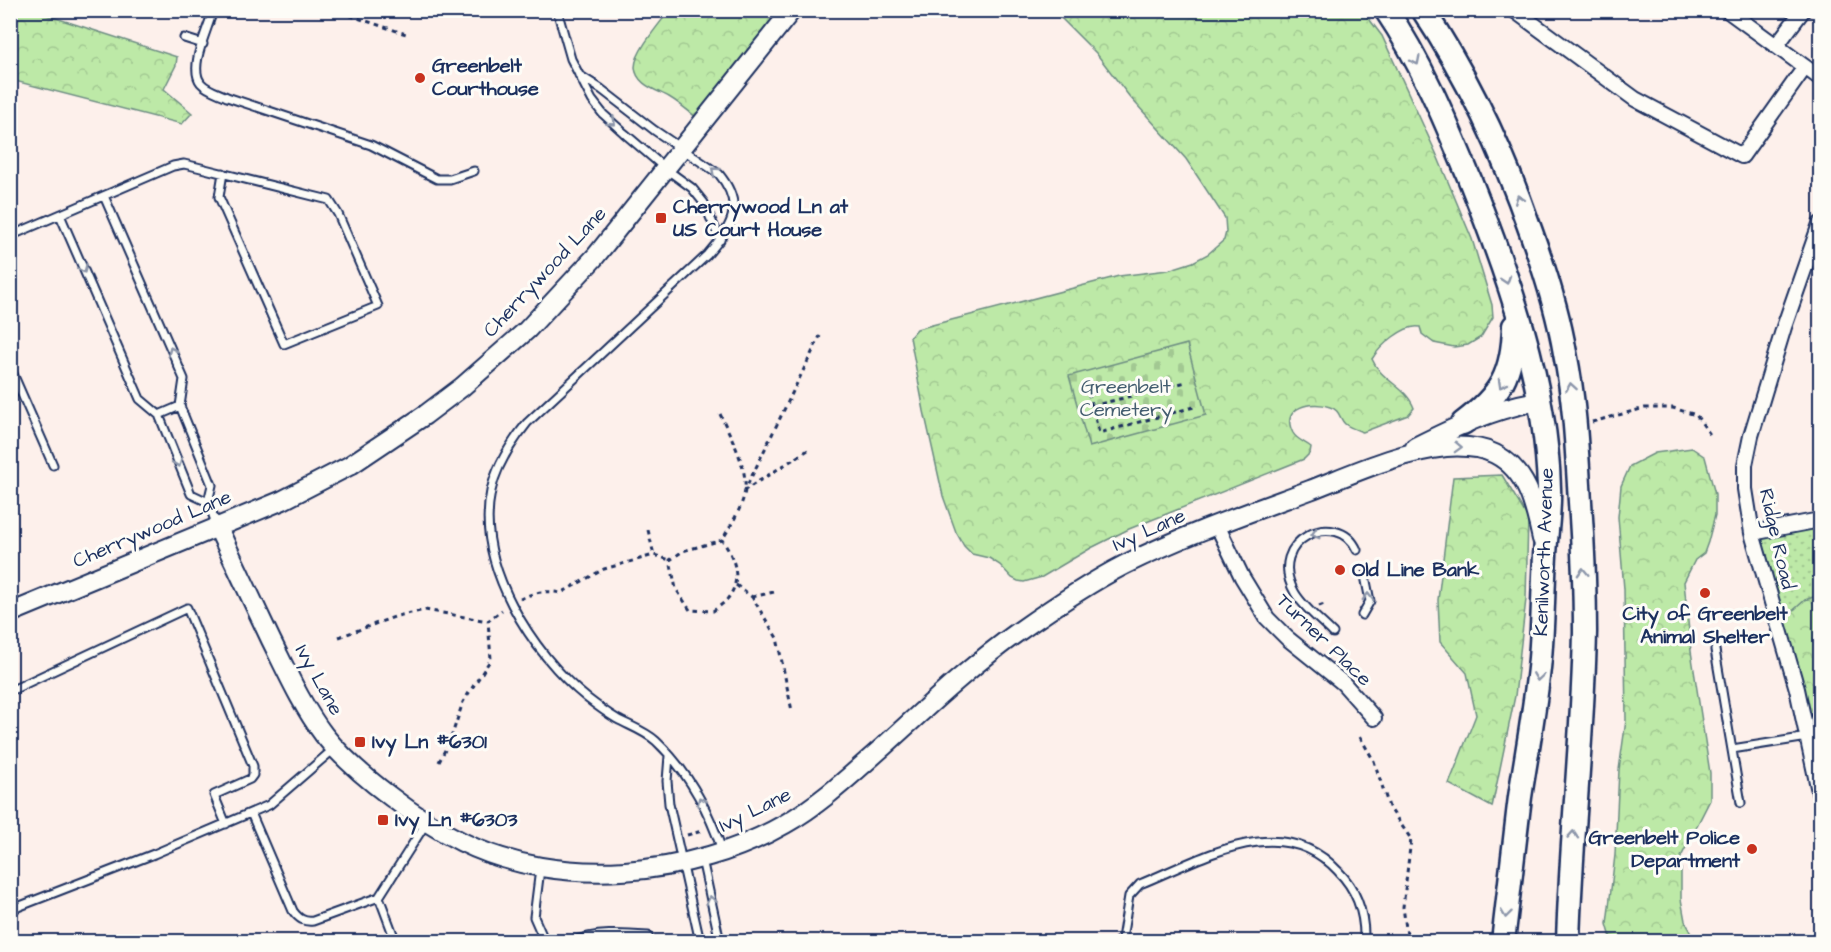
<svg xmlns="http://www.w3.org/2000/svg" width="1831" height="952" font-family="'Architects Daughter',sans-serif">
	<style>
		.grass { fill: url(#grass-dots); stroke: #6c8c82; stroke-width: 1.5 }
		.forest { fill: url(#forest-crowns); stroke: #6c8c82; stroke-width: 1.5 }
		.cemetery { fill: url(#cemetery-stones); stroke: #6c8c82; stroke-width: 1.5 }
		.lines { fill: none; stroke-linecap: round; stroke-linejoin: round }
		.service-casing { stroke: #1b2f5e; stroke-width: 11 }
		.minor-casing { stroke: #1b2f5e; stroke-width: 18 }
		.tertiary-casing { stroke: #1b2f5e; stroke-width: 22 }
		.primary-casing { stroke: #1b2f5e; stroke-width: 27 }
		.path { stroke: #1b2f5e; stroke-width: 3; stroke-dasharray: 4.5 4.5; stroke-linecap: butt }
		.service { stroke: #fdfcf7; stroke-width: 7 }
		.minor { stroke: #fdfcf7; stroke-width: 14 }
		.tertiary { stroke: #fdfcf7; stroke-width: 18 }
		.primary { stroke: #fdfcf7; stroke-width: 22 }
		.oneway { stroke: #8c96aa }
		.poi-dot { fill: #c8321e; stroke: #fdfcf7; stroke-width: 2 }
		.labels { text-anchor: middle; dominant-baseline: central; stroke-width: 6; stroke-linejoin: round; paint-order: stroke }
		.poi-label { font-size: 20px; font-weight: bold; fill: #1b2f5e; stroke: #fdfcf7; text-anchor: start }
		.street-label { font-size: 20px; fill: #1b2f5e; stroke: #fdfcf7 }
		.park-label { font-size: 20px; fill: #445e70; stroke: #fdfcf7 }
	</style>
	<defs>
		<pattern id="grass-dots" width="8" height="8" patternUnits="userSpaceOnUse" patternTransform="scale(1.5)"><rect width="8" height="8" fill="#bde9a7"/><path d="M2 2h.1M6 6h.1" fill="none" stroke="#a2c892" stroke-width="1.8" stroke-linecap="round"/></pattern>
		<pattern id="forest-crowns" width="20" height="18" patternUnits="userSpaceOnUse" patternTransform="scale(1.5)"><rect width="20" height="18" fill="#bde9a7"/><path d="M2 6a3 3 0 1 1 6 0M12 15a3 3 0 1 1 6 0" fill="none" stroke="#a2c892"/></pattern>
		<pattern id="cemetery-stones" width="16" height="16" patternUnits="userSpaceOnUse" patternTransform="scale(1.5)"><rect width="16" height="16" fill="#bde9a7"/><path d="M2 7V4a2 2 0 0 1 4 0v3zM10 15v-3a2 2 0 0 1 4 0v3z" fill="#a2c892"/></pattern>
	</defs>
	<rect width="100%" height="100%" fill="#fdf0eb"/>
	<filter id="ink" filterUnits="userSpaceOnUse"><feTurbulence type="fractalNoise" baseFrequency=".0167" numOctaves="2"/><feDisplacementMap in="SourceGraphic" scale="12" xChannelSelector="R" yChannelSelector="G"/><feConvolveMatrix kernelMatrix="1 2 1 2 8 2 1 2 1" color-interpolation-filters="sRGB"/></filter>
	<g filter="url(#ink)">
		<path class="grass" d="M1820 520V595L1778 624 1752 533Z"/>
		<path class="forest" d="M1053 10 1363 11 1382 36 1436 153 1472 239 1492 305 1493 317 1481 337 1468 345 1454 347 1434 343 1422 334 1420 327C1404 324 1380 346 1372 359 1381 381 1406 386 1414 408L1408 415 1363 432C1358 430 1350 428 1345 424 1339 418 1340 410 1330 407 1313 400 1279 407 1293 433 1297 440 1305 442 1311 447L1310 453 1304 459 1129 529 1091 548 1042 577 1024 582 1018 581 1012 578 1000 565 989 558 972 554 964 546 956 532 943 496 924 411 910 337 917 329 1119 276 1168 270 1193 262 1208 254 1224 240 1226 232 1225 218 1186 159 1129 96 1096 53Z
			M10 11H34L177 57 176 65 164 89 192 113 182 124 11 80Z
			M669 11H792L703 123C692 114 681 104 669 97 657 90 636 85 635 67 635 52 660 23 669 11Z
			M1692 448 1705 457 1715 494V515L1708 542 1704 553 1695 560 1684 582 1691 651 1710 773V800L1681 857V899L1685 921 1696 941H1612L1607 924 1615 855 1619 770 1626 720 1624 589 1618 517 1621 486 1630 466 1655 453Z
			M1502 475 1528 518 1526 599 1515 696 1492 807 1449 784 1476 715 1467 673 1440 642 1438 600 1453 477Z
			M1819 595H1820V796L1778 624 1805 600Z"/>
		<path class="cemetery" d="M1187 344 1206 415 1089 447 1069 376Z"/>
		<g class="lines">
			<g class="service-casing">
				<path id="service" d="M213 10C208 30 188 67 201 83 207 90 219 93 227 97L371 145 437 179H450L474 171
					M557 10 571 59 592 100 603 114 624 133 666 169 692 188 704 203 720 240
					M184 38 203 44
					M579 75 601 89 654 130 719 174C746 207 731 227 707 255L527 423C511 443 496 466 491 491 475 564 532 654 587 698 596 705 607 713 617 719 630 726 645 731 656 741 688 771 708 809 722 850
					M104 196 184 379 180 406 212 485 208 502 217 526
					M60 215 140 399 159 415 191 494 208 502
					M10 236 173 166 184 164 197 167 329 200 338 214 378 306 284 344 219 197 223 173
					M10 367 53 465
					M159 415 180 406
					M1362 615 1370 601 1365 576
					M1333 633C1320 620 1304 608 1295 593 1264 539 1339 508 1357 550
					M1715 650 1741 803
					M10 691 187 608 253 766V775L250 779 214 795 226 824
					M1732 749 1808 737
					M669 756 667 781 669 804 700 942
					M251 813 293 911C299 919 304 922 313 921L379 897 426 823
					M702 859 720 942
					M540 869 534 917 545 942
					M379 897 396 942
					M10 910 154 854 269 805 335 748
					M10 935 20 942
					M571 942C595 932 623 934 648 936L650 942
					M1117 942 1122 939 1129 896 1140 884C1202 859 1281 809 1338 871 1357 890 1365 915 1364 942"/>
			</g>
			<g class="minor-casing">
				<path id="minor" d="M1514 10 1635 99 1742 156 1805 67
					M1727 10 1820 78
					M1776 46 1803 10
					M1820 224 1784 327 1751 436 1745 465V489L1752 533 1797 689 1820 796
					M1217 525 1242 577 1267 618 1287 638 1343 683 1374 718
					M1752 533 1820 520"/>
			</g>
			<g class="tertiary-casing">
				<path id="tertiary" d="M1415 447C1455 427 1494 408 1539 401
					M217 526C235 564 253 602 271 640 287 672 302 706 324 735 343 759 367 779 391 797 413 814 438 830 462 842 559 890 693 877 785 824 822 803 852 774 884 746 927 707 970 666 1018 632 1052 608 1087 584 1124 565 1184 535 1248 513 1310 490 1354 473 1399 452 1446 447 1461 446 1481 447 1495 454 1528 471 1535 507 1542 539
					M10 613 283 500 349 466 425 415 462 387 527 330 595 257 792 10"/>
			</g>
			<g class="primary-casing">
				<path id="primary" d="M1386 10C1422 63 1446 122 1470 180 1509 278 1546 382 1549 488 1550 511 1546 533 1545 556 1543 590 1543 624 1540 658 1536 704 1527 751 1520 797 1514 845 1509 893 1503 942
					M1423 10C1469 79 1504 154 1531 232 1545 271 1558 311 1565 353 1575 402 1577 452 1580 502 1583 545 1585 589 1585 632 1583 736 1571 838 1568 942
					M1463 423C1501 395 1513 373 1514 326"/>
			</g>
			<path class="path" d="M333 10 406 34
				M1086 384 1099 433 1194 407
				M1092 406 1186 382
				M720 414C730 435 747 465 745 489 744 505 730 527 722 540L683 551 670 560 676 589 690 610 713 611C718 607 725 603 728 598 743 579 734 557 722 540
				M1592 422 1645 408H1673L1696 415 1711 436
				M808 450 745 490 820 336
				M648 530 654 555
				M736 585 752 597 777 638 792 711
				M752 597 778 591
				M520 599C535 592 545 590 561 593L604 569 654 555 670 560
				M1319 606 1327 603
				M339 637 397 616 425 610 488 621 502 610
				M1360 737 1374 761 1389 807 1411 839 1403 907 1408 942
				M439 762 451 738 463 702 491 659 488 621
				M687 835 702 831"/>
			<use href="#service" class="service"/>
			<use href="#minor" class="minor"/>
			<use href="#tertiary" class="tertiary"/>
			<use href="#primary" class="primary"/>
		</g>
		<defs><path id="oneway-chevron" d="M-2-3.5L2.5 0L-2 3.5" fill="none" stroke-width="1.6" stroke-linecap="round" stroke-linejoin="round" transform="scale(1.5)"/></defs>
		<g class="oneway">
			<use href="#oneway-chevron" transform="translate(1416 61) rotate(63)"/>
			<use href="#oneway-chevron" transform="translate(612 122) rotate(42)"/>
			<use href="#oneway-chevron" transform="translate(715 171) rotate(-139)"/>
			<use href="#oneway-chevron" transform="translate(1519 199) rotate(-111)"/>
			<use href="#oneway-chevron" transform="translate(83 269) rotate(67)"/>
			<use href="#oneway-chevron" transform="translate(1506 280) rotate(72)"/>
			<use href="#oneway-chevron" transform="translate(172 351) rotate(-114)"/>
			<use href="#oneway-chevron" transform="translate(1502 384) rotate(119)"/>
			<use href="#oneway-chevron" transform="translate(1571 387) rotate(-99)"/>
			<use href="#oneway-chevron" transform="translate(1458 447) rotate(2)"/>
			<use href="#oneway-chevron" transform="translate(178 463) rotate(68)"/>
			<use href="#oneway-chevron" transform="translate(1315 534) rotate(163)"/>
			<use href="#oneway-chevron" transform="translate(1583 572) rotate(-92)"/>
			<use href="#oneway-chevron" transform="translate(1368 597) rotate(-90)"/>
			<use href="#oneway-chevron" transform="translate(1538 677) rotate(98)"/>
			<use href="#oneway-chevron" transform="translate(701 801) rotate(-117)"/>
			<use href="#oneway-chevron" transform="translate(1573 835) rotate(-86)"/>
			<use href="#oneway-chevron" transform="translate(711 900) rotate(-102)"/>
			<use href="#oneway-chevron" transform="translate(1506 914) rotate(97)"/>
		</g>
	</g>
	<g class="poi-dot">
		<circle cx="420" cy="78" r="6"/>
		<rect x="655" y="212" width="12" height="12" rx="3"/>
		<circle cx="1340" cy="570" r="6"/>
		<circle cx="1705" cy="593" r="6"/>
		<rect x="354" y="736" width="12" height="12" rx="3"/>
		<rect x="377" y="814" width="12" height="12" rx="3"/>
		<circle cx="1752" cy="849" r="6"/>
	</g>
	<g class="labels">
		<g class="poi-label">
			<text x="432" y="66">Greenbelt<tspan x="432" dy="23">Courthouse</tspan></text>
			<text x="673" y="207">Cherrywood Ln at<tspan x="673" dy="23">US Court House</tspan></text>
			<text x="1352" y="570">Old Line Bank</text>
			<text x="1705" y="614" text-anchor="middle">City of Greenbelt<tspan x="1705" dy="23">Animal Shelter</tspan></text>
			<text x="372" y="742">Ivy Ln #6301</text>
			<text x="395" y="820">Ivy Ln #6303</text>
			<text x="1740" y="838" text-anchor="end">Greenbelt Police<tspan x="1740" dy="23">Department</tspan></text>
		</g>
		<g class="street-label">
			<text transform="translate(545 272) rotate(-47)">Cherrywood Lane</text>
			<text transform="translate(152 529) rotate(-23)">Cherrywood Lane</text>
			<text transform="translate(1149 530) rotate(-24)">Ivy Lane</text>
			<text transform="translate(1777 539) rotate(77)">Ridge Road</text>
			<text transform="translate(1544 552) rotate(-88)">Kenilworth Avenue</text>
			<text transform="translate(1324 640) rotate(44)">Turner Place</text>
			<text transform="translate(319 680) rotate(61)">Ivy Lane</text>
			<text transform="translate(755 810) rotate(-26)">Ivy Lane</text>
		</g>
		<g class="park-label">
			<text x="1126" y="387">Greenbelt<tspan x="1126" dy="23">Cemetery</tspan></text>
		</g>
	</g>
	<rect width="1831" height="952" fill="none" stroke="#fdfcf7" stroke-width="36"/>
	<rect x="18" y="18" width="1795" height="916" fill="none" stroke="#1b2f5e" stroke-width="2" filter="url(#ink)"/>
</svg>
